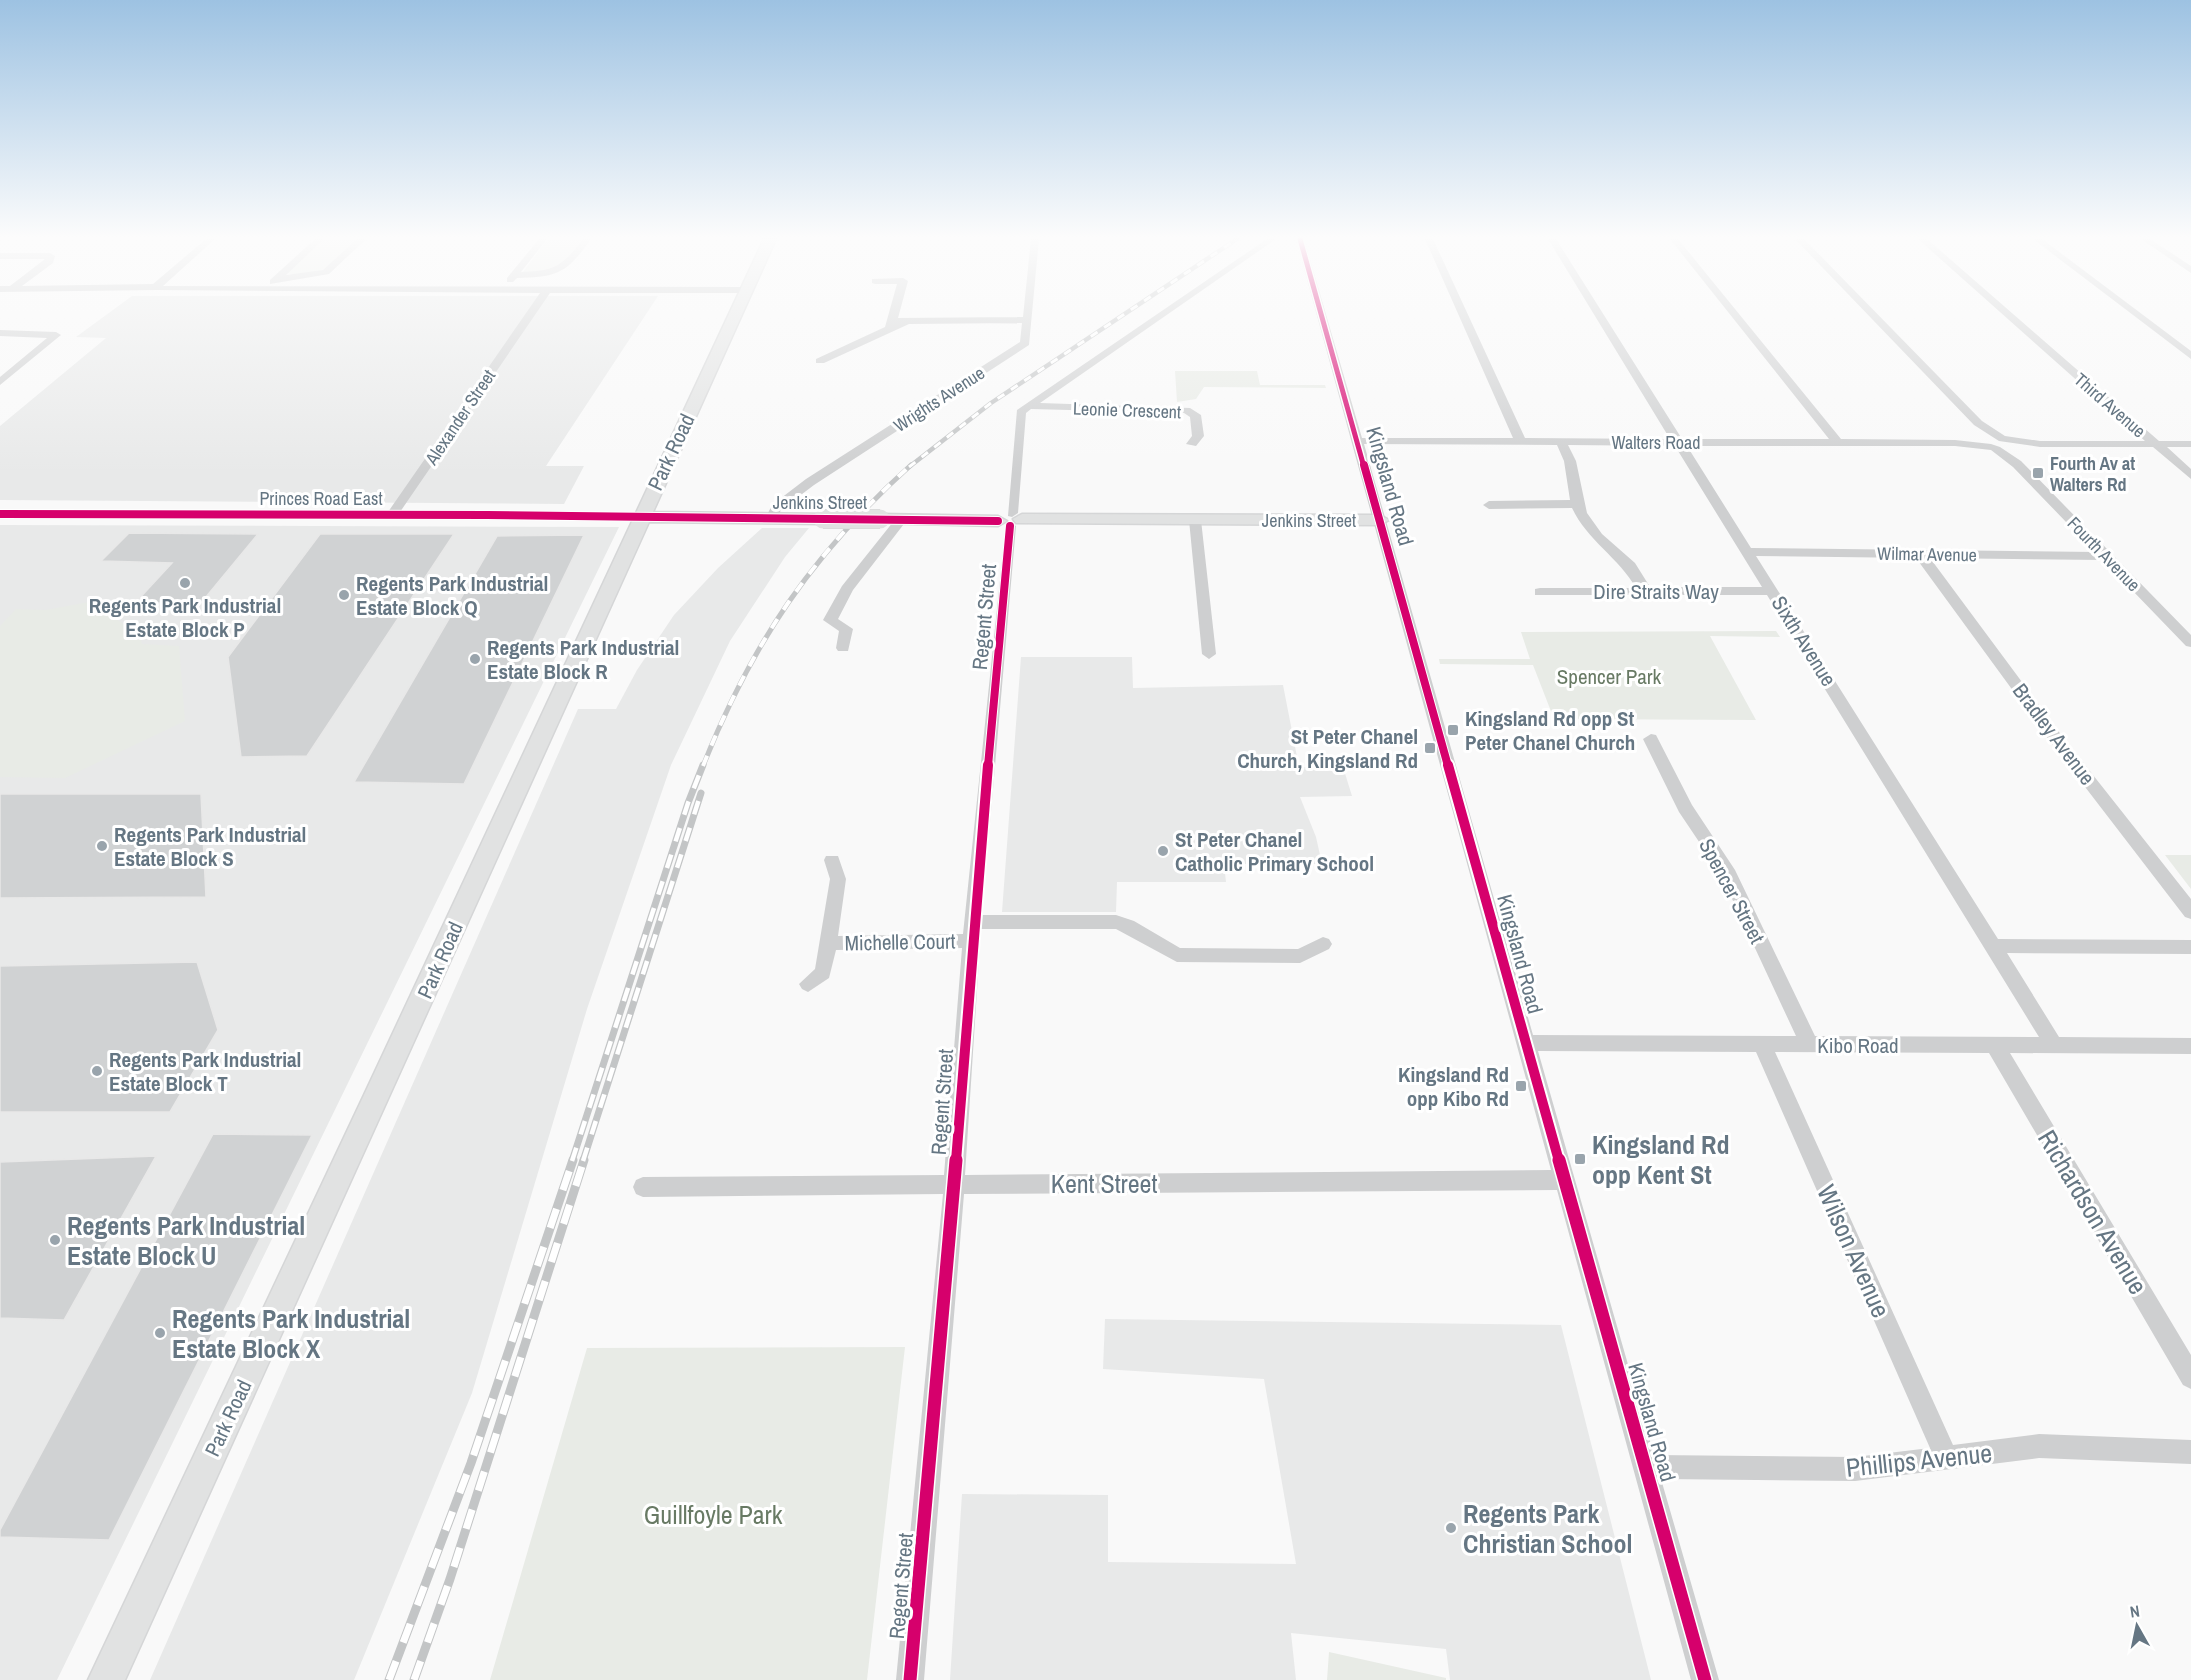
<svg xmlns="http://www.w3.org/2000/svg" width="2191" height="1680" font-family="'Archivo Narrow',sans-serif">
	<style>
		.built { fill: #e8e9e9 }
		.green { fill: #e8ebe6 }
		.building { fill: #d0d2d3; stroke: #e8e8e8; stroke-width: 1.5 }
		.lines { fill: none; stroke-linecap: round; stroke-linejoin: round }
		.secondary-casing { stroke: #d5d6d7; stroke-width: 3 }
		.street { fill: #cecfd0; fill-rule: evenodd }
		.secondary { fill: #e1e2e2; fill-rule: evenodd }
		.rail-far3-casing { stroke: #c3c5c6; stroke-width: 4.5 }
		.rail-far2-casing { stroke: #c3c5c6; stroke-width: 5 }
		.rail-far1-casing { stroke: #c3c5c6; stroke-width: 7 }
		.rail-casing { stroke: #c3c5c6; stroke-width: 9 }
		.rail-far3 { stroke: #fff; stroke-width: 3; stroke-dasharray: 8; stroke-linecap: butt }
		.rail-far2 { stroke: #fff; stroke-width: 4; stroke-dasharray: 11; stroke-linecap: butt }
		.rail-far1 { stroke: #fff; stroke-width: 4.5; stroke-dasharray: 14; stroke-linecap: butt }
		.rail { stroke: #fff; stroke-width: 7; stroke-dasharray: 20; stroke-linecap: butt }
		.secondary-bridge-casing { stroke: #d5d6d7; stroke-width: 20; stroke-linecap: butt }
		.secondary-bridge { stroke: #e1e2e2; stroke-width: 19 }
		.cycleway-far3-casing { stroke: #fff; stroke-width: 8 }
		.cycleway-far2-casing { stroke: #fff; stroke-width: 10 }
		.cycleway-far1-casing { stroke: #fff; stroke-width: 14 }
		.cycleway-casing { stroke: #fff; stroke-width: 16 }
		.cycleway-far3 { stroke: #d6006c; stroke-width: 5 }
		.cycleway-far2 { stroke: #d6006c; stroke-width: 8 }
		.cycleway-far1 { stroke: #d6006c; stroke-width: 10 }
		.cycleway { stroke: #d6006c; stroke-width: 13 }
		.poi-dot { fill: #99a4ac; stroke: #fff; stroke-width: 2 }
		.labels { text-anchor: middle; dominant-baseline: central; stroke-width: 6; stroke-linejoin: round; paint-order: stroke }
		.far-street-label { font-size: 18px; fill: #657683; stroke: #fff }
		.far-poi-label { font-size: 18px; font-weight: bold; fill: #657683; stroke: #fff; text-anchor: start }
		.street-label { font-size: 21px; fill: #657683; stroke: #fff }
		.poi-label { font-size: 21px; font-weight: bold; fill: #657683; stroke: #fff; text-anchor: start }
		.park-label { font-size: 21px; fill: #687a64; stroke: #fff }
		.near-poi-label { font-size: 26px; font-weight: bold; fill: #657683; stroke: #fff; text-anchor: start }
		.near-street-label { font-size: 26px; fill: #657683; stroke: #fff }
		.near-park-label { font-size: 26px; fill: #687a64; stroke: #fff }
	</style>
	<rect width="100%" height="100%" fill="#f9f9f9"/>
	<path class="built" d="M132 296H658L546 466H584L564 504 0 500V426L106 338 76 337Z
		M0 525 619 527 57 1680H0Z
		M762 528H809L785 557 730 641 671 765 587 1009 472 1393 354 1680H150L578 709H616L637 670 674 615 718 568Z
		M1021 657H1132L1133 688 1283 685 1299 767H1343L1352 796 1300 797 1316 837 1322 864H1224L1226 882H1117L1116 912H1002Z
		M1105 1319 1561 1325 1651 1680H1450L1446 1649 1291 1633 1296 1680H950L962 1494 1108 1495V1562L1296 1564 1264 1379 1103 1369Z"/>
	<path class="green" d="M324 239H357C335 260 320 283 286 273Z
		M548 239H583C560 270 562 272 522 273Z
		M1175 371H1257L1260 385H1325L1326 388 1204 387 1196 399 1177 402Z
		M89 602 107 603 105 611 140 636 142 644 179 646 185 721 65 778 0 777V626L16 609 46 610Z
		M1776 631 1780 637 1710 636 1756 720 1554 719 1533 665 1440 664 1439 659H1530L1521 632Z
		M2165 855H2191V889Z
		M905 1347 867 1680H490L587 1348Z
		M1329 1652 1446 1678V1680H1327Z"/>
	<path class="building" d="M129 533 258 534 201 603H135L172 563 101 561Z
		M320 534H454L307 756 241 757 228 657Z
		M584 535 464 784 354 782 497 536Z
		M0 794H201L206 897 0 898Z
		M197 962 218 1030 170 1112H0V966Z
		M213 1134 312 1135 109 1540 0 1537V1530Z
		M156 1156 64 1320 0 1318V1162Z"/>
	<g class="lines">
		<g class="secondary-casing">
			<path id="secondary" d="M764 239H776L653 512 823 514 832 519 823 524 649 522 125 1680H88L364 1095Z
				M880 514 998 516 1007 521 998 526 874 523 871 519Z
				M1022 514 1380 515 1389 520 1380 525 1016 523 1013 519Z"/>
		</g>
		<path class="street" d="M206 239H215L163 286 745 287 750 290 745 293H550L400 512 641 513 647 517 645 520 0 518V510L388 512 540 293 156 290 0 292V286H10L45 259H0V253H50L55 256 53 263 22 286 153 284Z
			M315 239H324L286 275 323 270 357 239H366L329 274 270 284V280Z
			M539 239H547L521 272C556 271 562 266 583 239H591C567 273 558 277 517 278L513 282H507V278Z
			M1031 239H1039L1029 345 814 485 781 510 775 522H767L765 519 772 505 806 479 1020 342 1022 323 909 324 824 363H816V359L885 327 897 284H875L872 283V279L903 278 908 281 898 318 1023 317Z
			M1267 239H1276L1040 403 1190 408 1201 415 1204 436 1196 446 1186 444 1192 436 1190 417 1184 413 1031 409 1026 413 1018 513 1012 517 1008 516 1017 410Z
			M1296 239H1304L1362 438H1513L1425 239H1433L1525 438 1670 439 1548 239H1556L1682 439H1829L1670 239H1678L1841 439 1955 440 1991 444 2000 447 2021 461 2191 635V647L2186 646 2103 560 1930 558 2059 732 2191 899V919L2185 917 2049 740 1916 558 1756 556 1998 939 2191 940V954L2007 953 2059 1037 2191 1038V1054L2010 1053 2191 1355V1389L2183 1385 1989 1053 1775 1052 1953 1445 2039 1434 2191 1440V1464L2039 1458 1855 1481 1661 1479 1719 1680H1691L1557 1190 964 1194 924 1680H896L943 1194 643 1197 636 1194 633 1187 636 1180 643 1177 944 1175 962 948 836 950 829 978 808 992 802 989 799 984 815 969 830 879 824 860 826 856H838L846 879 838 936 963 934 1006 523 1010 522 1016 526 982 915H1116L1134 921 1180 948 1298 949 1323 937 1329 939 1332 944 1329 949 1300 963 1177 962 1116 929H981L965 1175 1551 1170ZM1364 444 1557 445 1564 461 1570 500 1489 501 1483 505 1489 509 1572 508C1587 540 1619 558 1636 588H1540L1535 589V595H1767L2039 1037 1815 1036 1735 870 1692 805 1656 735 1651 734 1643 739 1679 812 1720 873 1796 1036 1533 1035ZM1568 445 1675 446 1762 587H1650L1635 563 1602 534 1587 513 1576 461ZM1687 446H1955L1991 450 2013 467 2095 552 1751 548ZM1538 1051 1756 1052 1930 1448 1855 1457 1654 1455Z
			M1795 239H1804L1982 421 2005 436 2040 441H2145L1918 239H1927L2159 441H2191V447H2167L2191 469V479L2153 447H2040L1999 441 1974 425Z
			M2033 239H2042L2191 351V359Z
			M2141 239H2150L2191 266V273Z
			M0 330 56 332 61 335 0 385V377L47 338 0 336Z
			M901 516 907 520 853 590 838 619 853 629 848 651H838L836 648 839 631 823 620 842 586 897 517Z
			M1195 516 1201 520 1216 654 1209 659 1202 654 1189 520Z"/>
		<use href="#secondary" class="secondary"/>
		<g class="rail-far3-casing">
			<path id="rail-far3" d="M909 467 991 403 1237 239"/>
		</g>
		<g class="rail-far2-casing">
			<path id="rail-far2" d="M703 766C752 643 812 554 911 465"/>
		</g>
		<g class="rail-far1-casing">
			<path id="rail-far1" d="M572 1161 688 803 703 765
				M583 1161 701 793"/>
		</g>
		<g class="rail-casing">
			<path id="rail" d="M389 1680 471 1463 573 1160
				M414 1680 450 1579 584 1160"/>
		</g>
		<use href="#rail-far3" class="rail-far3"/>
		<use href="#rail-far2" class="rail-far2"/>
		<use href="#rail-far1" class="rail-far1"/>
		<use href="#rail" class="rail"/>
		<g class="secondary-bridge-casing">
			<path id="secondary-bridge" d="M823 519H880"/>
		</g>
		<use href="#secondary-bridge" class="secondary-bridge"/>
		<g class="cycleway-far3-casing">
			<path id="cycleway-far3" d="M1300 239 1364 467"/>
		</g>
		<g class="cycleway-far2-casing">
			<path id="cycleway-far2" d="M1364 465 1448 766
				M0 514 487 515 998 521
				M988 766 1010 526"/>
		</g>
		<g class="cycleway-far1-casing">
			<path id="cycleway-far1" d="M1448 765 1559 1161
				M956 1161 988 765"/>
		</g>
		<g class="cycleway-casing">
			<path id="cycleway" d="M1559 1160 1705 1680
				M910 1680 956 1160"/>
		</g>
		<use href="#cycleway-far3" class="cycleway-far3"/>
		<use href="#cycleway-far2" class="cycleway-far2"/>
		<use href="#cycleway-far1" class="cycleway-far1"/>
		<use href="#cycleway" class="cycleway"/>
	</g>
	<linearGradient id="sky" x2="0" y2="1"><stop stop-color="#9dc2e2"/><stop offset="0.5" stop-color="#fcfcfc"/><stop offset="1" stop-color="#fcfcfc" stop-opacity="0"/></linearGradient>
	<rect width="2191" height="474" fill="url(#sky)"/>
	<g class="poi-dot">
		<rect x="2032" y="467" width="12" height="12" rx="3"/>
		<circle cx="185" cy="583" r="6"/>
		<circle cx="344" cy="595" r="6"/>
		<circle cx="475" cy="659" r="6"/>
		<rect x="1447" y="724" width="12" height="12" rx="3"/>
		<rect x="1424" y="742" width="12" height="12" rx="3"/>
		<circle cx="102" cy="846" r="6"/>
		<circle cx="1163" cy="851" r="6"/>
		<circle cx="97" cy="1071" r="6"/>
		<rect x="1515" y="1080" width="12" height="12" rx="3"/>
		<rect x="1574" y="1153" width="12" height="12" rx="3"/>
		<circle cx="55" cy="1240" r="6"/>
		<circle cx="160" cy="1333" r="6"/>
		<circle cx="1451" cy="1528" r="6"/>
	</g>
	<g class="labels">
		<g class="far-street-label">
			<text transform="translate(939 399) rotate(-33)">Wrights Avenue</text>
			<text transform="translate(2110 405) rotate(41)">Third Avenue</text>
			<text transform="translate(1127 410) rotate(2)">Leonie Crescent</text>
			<text transform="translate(460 417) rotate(-56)">Alexander Street</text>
			<text x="1656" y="442">Walters Road</text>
			<text x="321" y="498">Princes Road East</text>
			<text x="820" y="502">Jenkins Street</text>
			<text x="1309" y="520">Jenkins Street</text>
			<text transform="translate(1927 554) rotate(1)">Wilmar Avenue</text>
			<text transform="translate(2104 554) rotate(46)">Fourth Avenue</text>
		</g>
		<g class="far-poi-label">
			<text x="2050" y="463">Fourth Av at<tspan x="2050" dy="21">Walters Rd</tspan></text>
		</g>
		<g class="street-label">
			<text transform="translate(671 452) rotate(-65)">Park Road</text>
			<text transform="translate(1390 486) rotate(74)">Kingsland Road</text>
			<text x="1656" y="591">Dire Straits Way</text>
			<text transform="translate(984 617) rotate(-85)">Regent Street</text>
			<text transform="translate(1804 641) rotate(58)">Sixth Avenue</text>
			<text transform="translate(2054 734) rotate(53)">Bradley Avenue</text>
			<text transform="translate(1732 891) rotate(62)">Spencer Street</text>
			<text transform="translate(900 942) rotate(-1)">Michelle Court</text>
			<text transform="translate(1520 954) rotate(75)">Kingsland Road</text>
			<text transform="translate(440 960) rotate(-66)">Park Road</text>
			<text x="1858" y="1045">Kibo Road</text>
			<text transform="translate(942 1102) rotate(-86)">Regent Street</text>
			<text transform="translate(228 1418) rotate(-65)">Park Road</text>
			<text transform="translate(1652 1422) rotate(74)">Kingsland Road</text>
			<text transform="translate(901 1586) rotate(-85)">Regent Street</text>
		</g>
		<g class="poi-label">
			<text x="356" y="583">Regents Park Industrial<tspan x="356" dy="24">Estate Block Q</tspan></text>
			<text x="185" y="605" text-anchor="middle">Regents Park Industrial<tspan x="185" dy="24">Estate Block P</tspan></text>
			<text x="487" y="647">Regents Park Industrial<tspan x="487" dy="24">Estate Block R</tspan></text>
			<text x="1465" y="718">Kingsland Rd opp St<tspan x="1465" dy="24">Peter Chanel Church</tspan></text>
			<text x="1418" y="736" text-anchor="end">St Peter Chanel<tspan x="1418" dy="24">Church, Kingsland Rd</tspan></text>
			<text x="114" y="834">Regents Park Industrial<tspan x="114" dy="24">Estate Block S</tspan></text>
			<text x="1175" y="839">St Peter Chanel<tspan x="1175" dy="24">Catholic Primary School</tspan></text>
			<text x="109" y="1059">Regents Park Industrial<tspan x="109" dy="24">Estate Block T</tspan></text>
			<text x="1509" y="1074" text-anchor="end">Kingsland Rd<tspan x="1509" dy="24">opp Kibo Rd</tspan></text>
		</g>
		<g class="park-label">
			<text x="1609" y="676">Spencer Park</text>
		</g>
		<g class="near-poi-label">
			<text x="1592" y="1144">Kingsland Rd<tspan x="1592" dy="30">opp Kent St</tspan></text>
			<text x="67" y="1225">Regents Park Industrial<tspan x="67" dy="30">Estate Block U</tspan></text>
			<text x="172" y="1318">Regents Park Industrial<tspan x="172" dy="30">Estate Block X</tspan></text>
			<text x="1463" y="1513">Regents Park<tspan x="1463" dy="30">Christian School</tspan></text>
		</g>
		<g class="near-street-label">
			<text x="1104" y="1183">Kent Street</text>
			<text transform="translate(2093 1212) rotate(59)">Richardson Avenue</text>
			<text transform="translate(1854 1251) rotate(66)">Wilson Avenue</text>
			<text transform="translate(1919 1460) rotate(-6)">Phillips Avenue</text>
		</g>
		<g class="near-park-label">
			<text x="713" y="1514">Guillfoyle Park</text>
		</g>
	</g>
	<g transform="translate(2137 1626) rotate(351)" stroke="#ffffff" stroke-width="4.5" paint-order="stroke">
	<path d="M0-4.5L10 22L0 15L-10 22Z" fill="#657683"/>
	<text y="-9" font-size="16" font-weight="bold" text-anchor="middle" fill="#657683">N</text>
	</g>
</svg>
